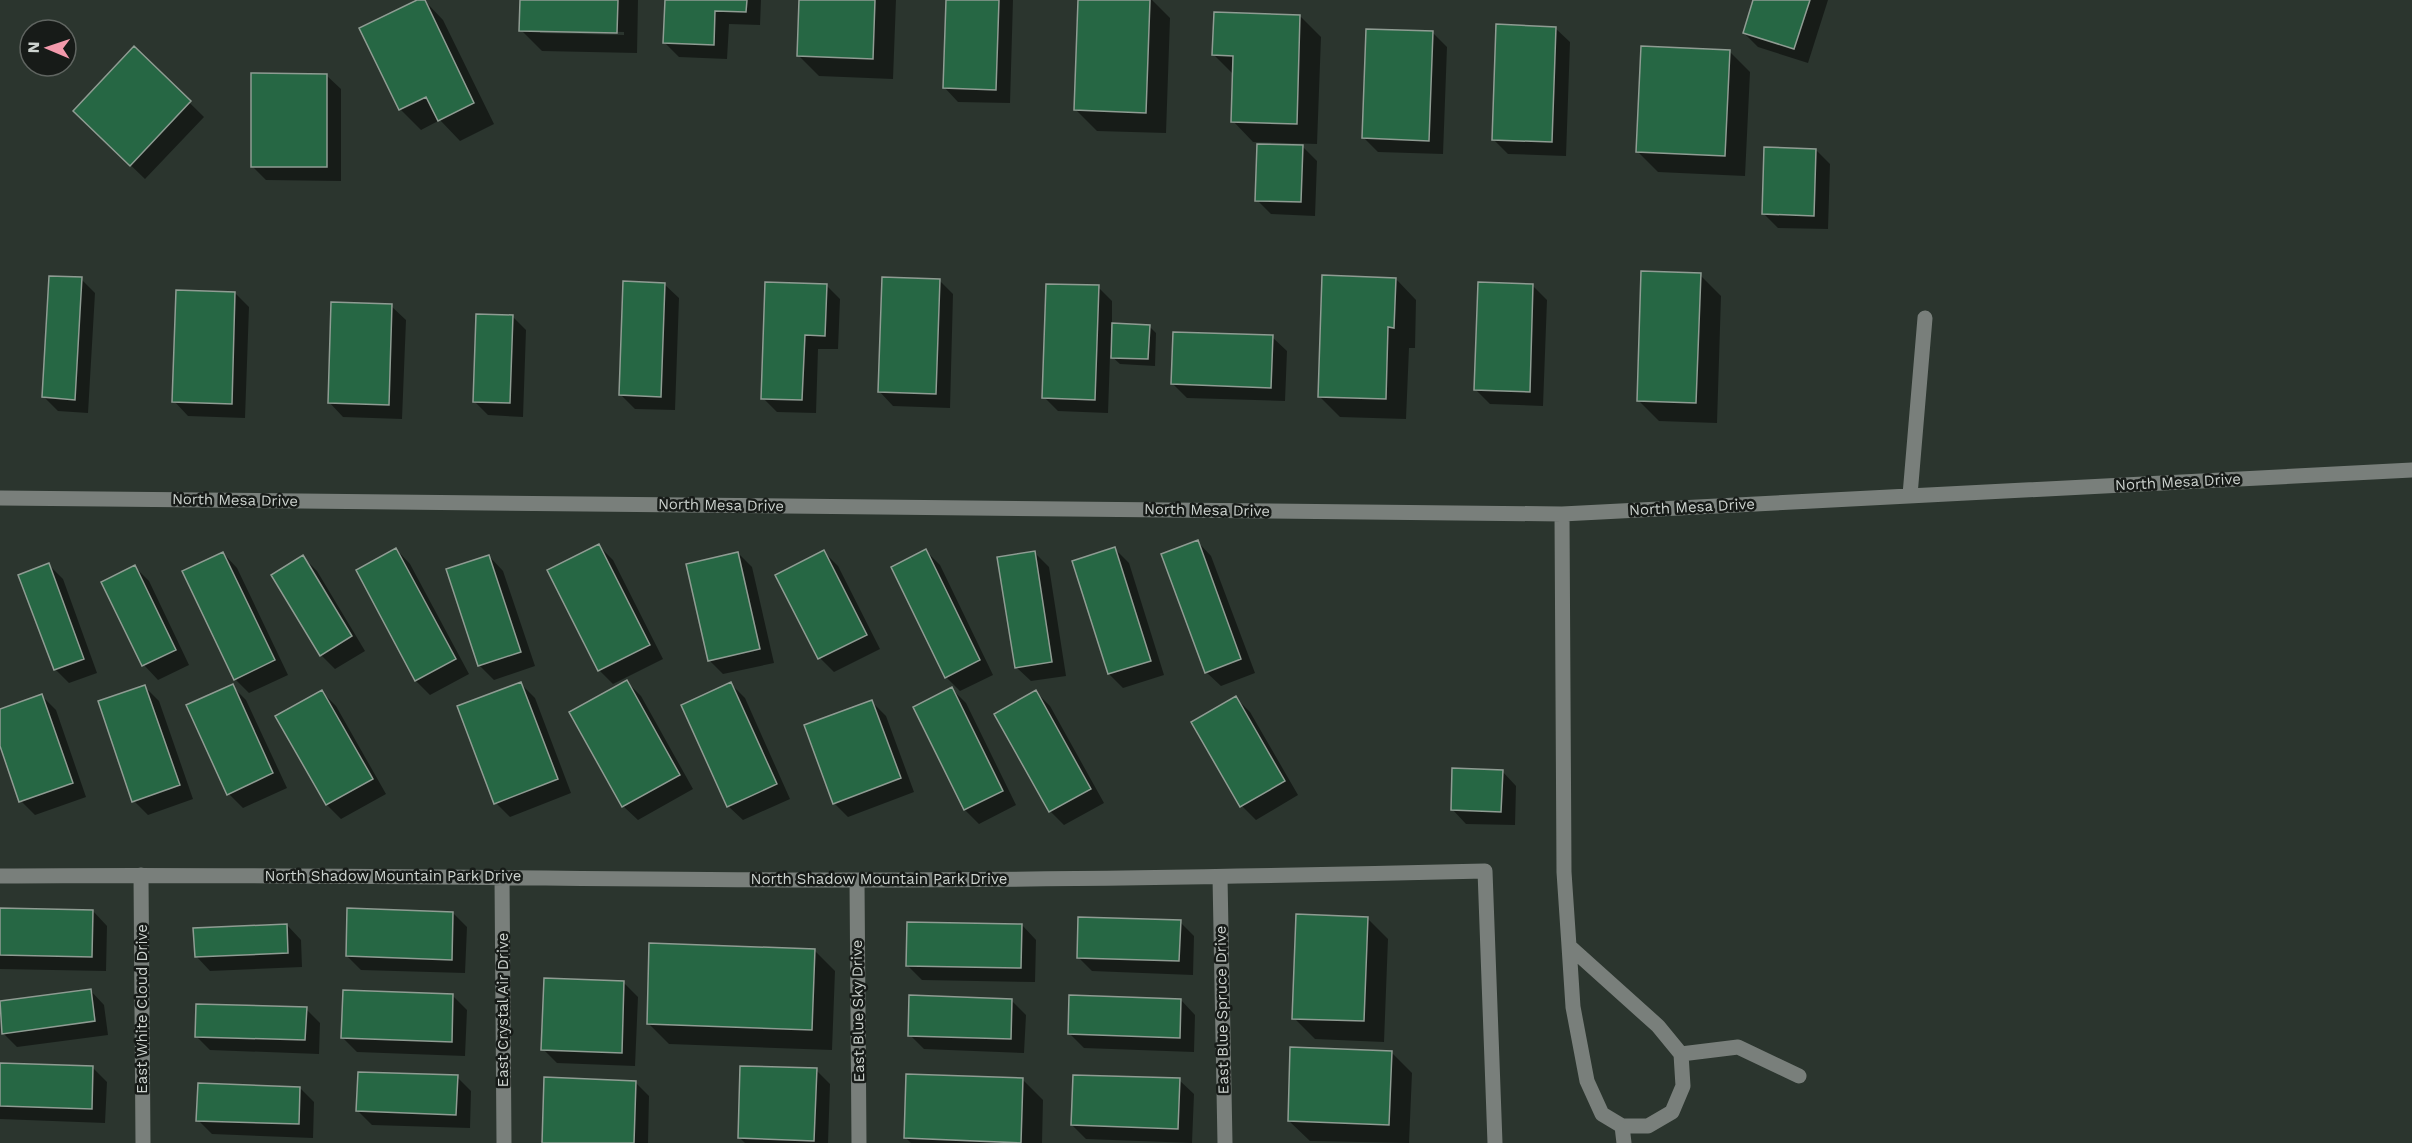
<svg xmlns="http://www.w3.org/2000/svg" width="2412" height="1143" font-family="'Work Sans',sans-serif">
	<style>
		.shadow { fill: #0007; fill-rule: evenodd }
		.building { fill: #266744; stroke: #8f9c93; stroke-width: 1.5 }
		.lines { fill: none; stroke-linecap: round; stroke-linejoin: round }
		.minor { stroke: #797f7b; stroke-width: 15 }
		.labels { text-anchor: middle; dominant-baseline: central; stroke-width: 5; stroke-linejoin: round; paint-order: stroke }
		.street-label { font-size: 15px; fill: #cdd3cf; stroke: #171b18 }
	</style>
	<rect width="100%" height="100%" fill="#2b352e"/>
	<path class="shadow" d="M420 0H424L443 20 494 124 460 141 440 120 421 130 400 109Z
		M522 0H638L637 53 542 51 521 30ZM540 30 624 32V35L540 33Z
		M666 0H761L760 25 729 24 727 59 679 57 665 43Z
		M800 0H896L893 79 819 76 798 55Z
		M947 0H1013L1010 103 958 102 944 87Z
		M1080 0H1152L1170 18 1166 133 1097 131 1076 110Z
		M1755 0H1828L1808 63 1758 47 1744 33Z
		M1300 16 1321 37 1317 144 1253 142 1233 121 1234 75 1214 55Z
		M1555 28 1570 42 1566 156 1508 154 1494 140Z
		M1433 33 1447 47 1443 154 1378 152 1364 138Z
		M134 48 204 117 145 179 89 125Z
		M1729 51 1750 72 1745 176 1658 172 1637 151Z
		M326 75 341 89V181L266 180 252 166Z
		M1303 147 1317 161 1315 216 1271 214 1257 200Z
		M1816 150 1830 164 1828 229 1778 228 1763 213Z
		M1700 275 1721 296 1717 423 1659 421 1638 400Z
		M81 279 95 293 88 413 58 411 44 397Z
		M1396 279 1416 300 1415 348H1409L1406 419 1340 417 1319 396Z
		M939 280 953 294 950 408 893 406 879 391Z
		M664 284 679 298 675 410 635 409 621 395Z
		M826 285 840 299 838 349H818L816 413 777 412 763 398Z
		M1533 286 1547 300 1543 406 1490 404 1476 390Z
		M1098 287 1112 301V325L1149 326 1156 333 1155 366 1120 364 1110 355 1108 413 1058 411 1044 397Z
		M235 293 249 307 245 418 188 416 174 401Z
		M391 306 406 320 402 419 343 417 329 402Z
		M512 316 526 330 523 417 488 415 474 401Z
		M1272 337 1287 351 1285 401 1187 398 1173 384Z
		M1197 541 1211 556 1255 673 1221 686 1206 672Z
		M599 546 613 560 663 659 613 684 599 670Z
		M396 549 410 564 469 674 430 695 416 681 358 570Z
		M1115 549 1129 563 1164 675 1123 688 1109 674Z
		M926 551 940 565 993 675 960 691 946 677Z
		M824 552 838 566 880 649 834 672 820 658 777 576Z
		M223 553 237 568 288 675 249 693 235 679Z
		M738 553 752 567 774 663 723 674 709 660Z
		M1035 553 1049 567 1066 676 1031 681 1016 667Z
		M489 556 503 571 535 666 494 680 480 666 448 570Z
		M303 557 317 571 365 651 335 669 321 655Z
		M49 565 63 579 97 673 69 683 55 669Z
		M135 567 149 581 189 665 158 680 144 665 103 582Z
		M627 682 641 696 693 789 638 820 623 806Z
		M521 684 535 698 571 793 510 817 496 803Z
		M731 684 745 698 790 799 743 820 728 806Z
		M232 686 246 700 287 788 243 808 229 794Z
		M145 687 159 701 193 799 148 815 134 801Z
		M952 689 966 703 1016 805 979 824 965 810 915 707Z
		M322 692 336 706 386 794 341 819 327 805 277 717Z
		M1036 692 1050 706 1104 803 1064 825 1050 811Z
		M42 696 56 710 86 797 35 815 21 801 0 741V710Z
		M1236 698 1250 712 1298 795 1256 820 1242 806 1193 723Z
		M871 701 886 716 914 792 848 817 834 803Z
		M1502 771 1516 786 1515 825 1466 824 1452 809Z
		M0 910 93 911 107 926 106 971 0 969Z
		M453 913 467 927 465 973 361 970 347 956Z
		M1367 918 1388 939 1384 1042 1315 1039 1294 1018Z
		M1180 922 1194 936 1193 975 1092 971 1078 957Z
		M287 925 301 940 302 967 210 971 196 956Z
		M1022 925 1036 940 1035 982 922 980 908 966Z
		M814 950 835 971 832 1050 669 1044 648 1023Z
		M624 983 638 997 635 1066 557 1063 543 1049Z
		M90 990 104 1005 108 1035 17 1047 3 1033 0 1002Z
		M453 996 467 1010 465 1056 357 1052 343 1038Z
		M1181 1000 1195 1015 1194 1052 1084 1048 1069 1033Z
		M1012 1001 1026 1015 1024 1053 924 1049 910 1035Z
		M306 1009 320 1023 319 1054 210 1050 196 1036Z
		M1391 1052 1412 1073 1409 1143 1310 1141 1289 1121Z
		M0 1064 93 1068 107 1082 105 1123 0 1119Z
		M816 1070 830 1084 828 1143H745L739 1137Z
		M457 1077 471 1091 470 1128 372 1125 358 1111Z
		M1022 1079 1043 1100 1042 1143H911L905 1137Z
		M1179 1080 1194 1094 1192 1143 1086 1139 1072 1125Z
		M635 1082 649 1096 648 1143H544Z
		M300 1088 314 1102 313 1138 212 1134 198 1120Z"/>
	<path class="building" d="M417 0H425L474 103 438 121 426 97 399 110 359 28Z
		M520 0H618L617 33 519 31Z
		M665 0H747L746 12 715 11 714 45 663 43Z
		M799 0H875L873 59 797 56Z
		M946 0H999L996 90 943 88Z
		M1078 0H1150L1146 113 1074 110Z
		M1753 0H1810L1794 49 1743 33Z
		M1214 12 1300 15 1297 124 1231 122 1233 56 1212 55Z
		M1496 24 1556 27 1552 142 1492 140Z
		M1366 29 1433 31 1429 141 1362 138Z
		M134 46 191 101 130 166 73 111Z
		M1641 46 1730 50 1725 156 1636 152Z
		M251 73 327 74V167H251Z
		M1257 144 1303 145 1301 202 1255 201Z
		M1764 147 1816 149 1814 216 1762 214Z
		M1641 271 1701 273 1696 403 1637 401Z
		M1322 275 1396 278 1394 328 1388 327 1386 399 1318 397Z
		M49 276 82 277 75 400 42 397Z
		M882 277 940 279 936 394 878 392Z
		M623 281 665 283 661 397 619 395Z
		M765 282 827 284 825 336 805 335 802 400 761 399Z
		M1478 282 1533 284 1530 392 1474 390Z
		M1046 284 1099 285 1095 400 1042 398Z
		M176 290 235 292 232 404 172 402Z
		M331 302 392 304 389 405 328 403Z
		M476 314 513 315 510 403 473 402Z
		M1112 323 1150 325 1148 359 1111 358Z
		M1173 332 1273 335 1271 388 1171 384Z
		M1198 540 1241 659 1205 673 1161 554Z
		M599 544 650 645 598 671 547 570Z
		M1115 547 1151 661 1108 674 1072 561Z
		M396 548 456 659 415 681 356 570Z
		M926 549 980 660 945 678 891 567Z
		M824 550 867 635 818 659 775 575Z
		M1035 551 1052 662 1015 668 997 557Z
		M223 552 275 660 234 680 182 571Z
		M738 552 760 649 708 661 686 564Z
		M303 555 352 636 320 656 271 575Z
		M489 555 521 652 478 666 446 569Z
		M49 563 84 659 54 670 18 575Z
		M135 565 176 650 142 666 101 582Z
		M627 680 680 775 622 807 569 712Z
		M521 682 558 779 494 804 457 706Z
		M731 682 777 784 727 807 681 705Z
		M233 684 273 773 227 795 186 705Z
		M145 685 180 785 132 802 98 701Z
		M952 687 1003 791 964 810 913 707Z
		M322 690 373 779 326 805 275 716Z
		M1036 690 1091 789 1049 812 994 714Z
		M42 694 73 783 19 802 0 746V709Z
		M1236 696 1285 781 1240 807 1191 722Z
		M872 700 901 778 833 804 804 725Z
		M1452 768 1503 770 1501 812 1451 810Z
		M0 908 93 910 92 957 0 955Z
		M347 908 453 912 452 960 346 956Z
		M1296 914 1368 917 1364 1021 1292 1019Z
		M1078 917 1181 920 1179 961 1077 958Z
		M907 922 1022 924 1021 968 906 966Z
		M287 924 288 953 195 957 193 928Z
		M649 943 815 949 812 1030 647 1024Z
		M544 978 624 981 622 1053 541 1050Z
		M91 989 95 1021 2 1034 0 1001Z
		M343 990 453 994 452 1042 341 1038Z
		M909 995 1012 999 1011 1039 908 1036Z
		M1069 995 1181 999 1180 1038 1068 1034Z
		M196 1004 307 1007 305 1040 195 1037Z
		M1290 1047 1392 1051 1389 1125 1288 1121Z
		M0 1063 93 1066 92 1109 0 1106Z
		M740 1066 817 1068 814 1141 738 1138Z
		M358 1072 458 1075 456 1115 356 1111Z
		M906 1074 1023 1078 1021 1143 904 1138Z
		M1073 1075 1180 1078 1178 1129 1071 1125Z
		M544 1077 636 1081 634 1143H542Z
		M198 1083 300 1087 299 1124 196 1121Z"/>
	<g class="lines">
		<path class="minor" d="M1910 495 1925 318
			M0 498 1562 514 2412 470
			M1562 514 1564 872 1569 946 1573 1007 1587 1081 1602 1114 1622 1126H1648L1672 1112 1683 1086 1681 1054 1658 1026 1569 946
			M141 875 143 1143
			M0 876C286 873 572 880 858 880 1067 880 1276 876 1485 871L1495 1143
			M502 877 504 1143
			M1220 877 1225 1143
			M857 880 859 1143
			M1681 1054 1738 1047 1799 1076
			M1622 1126 1624 1143"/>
	</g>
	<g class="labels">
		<g class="street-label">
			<text transform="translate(2178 482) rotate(-3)">North Mesa Drive</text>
			<text transform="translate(235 500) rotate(1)">North Mesa Drive</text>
			<text transform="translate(721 505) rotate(1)">North Mesa Drive</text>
			<text transform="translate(1692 507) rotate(-3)">North Mesa Drive</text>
			<text transform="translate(1207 510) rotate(1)">North Mesa Drive</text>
			<text x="393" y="876">North Shadow Mountain Park Drive</text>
			<text x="879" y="879">North Shadow Mountain Park Drive</text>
			<text transform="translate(142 1009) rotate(-90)">East White Cloud Drive</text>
			<text transform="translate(503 1010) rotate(-90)">East Crystal Air Drive</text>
			<text transform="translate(1222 1010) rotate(-91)">East Blue Spruce Drive</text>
			<text transform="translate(858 1011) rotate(-91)">East Blue Sky Drive</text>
		</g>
	</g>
	<g transform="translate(48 48) rotate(272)"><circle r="28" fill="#171b18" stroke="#606561" stroke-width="1.5"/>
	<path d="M0-4.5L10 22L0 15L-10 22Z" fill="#f39aac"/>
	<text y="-9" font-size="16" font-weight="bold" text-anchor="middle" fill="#cdd3cf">N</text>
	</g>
</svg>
